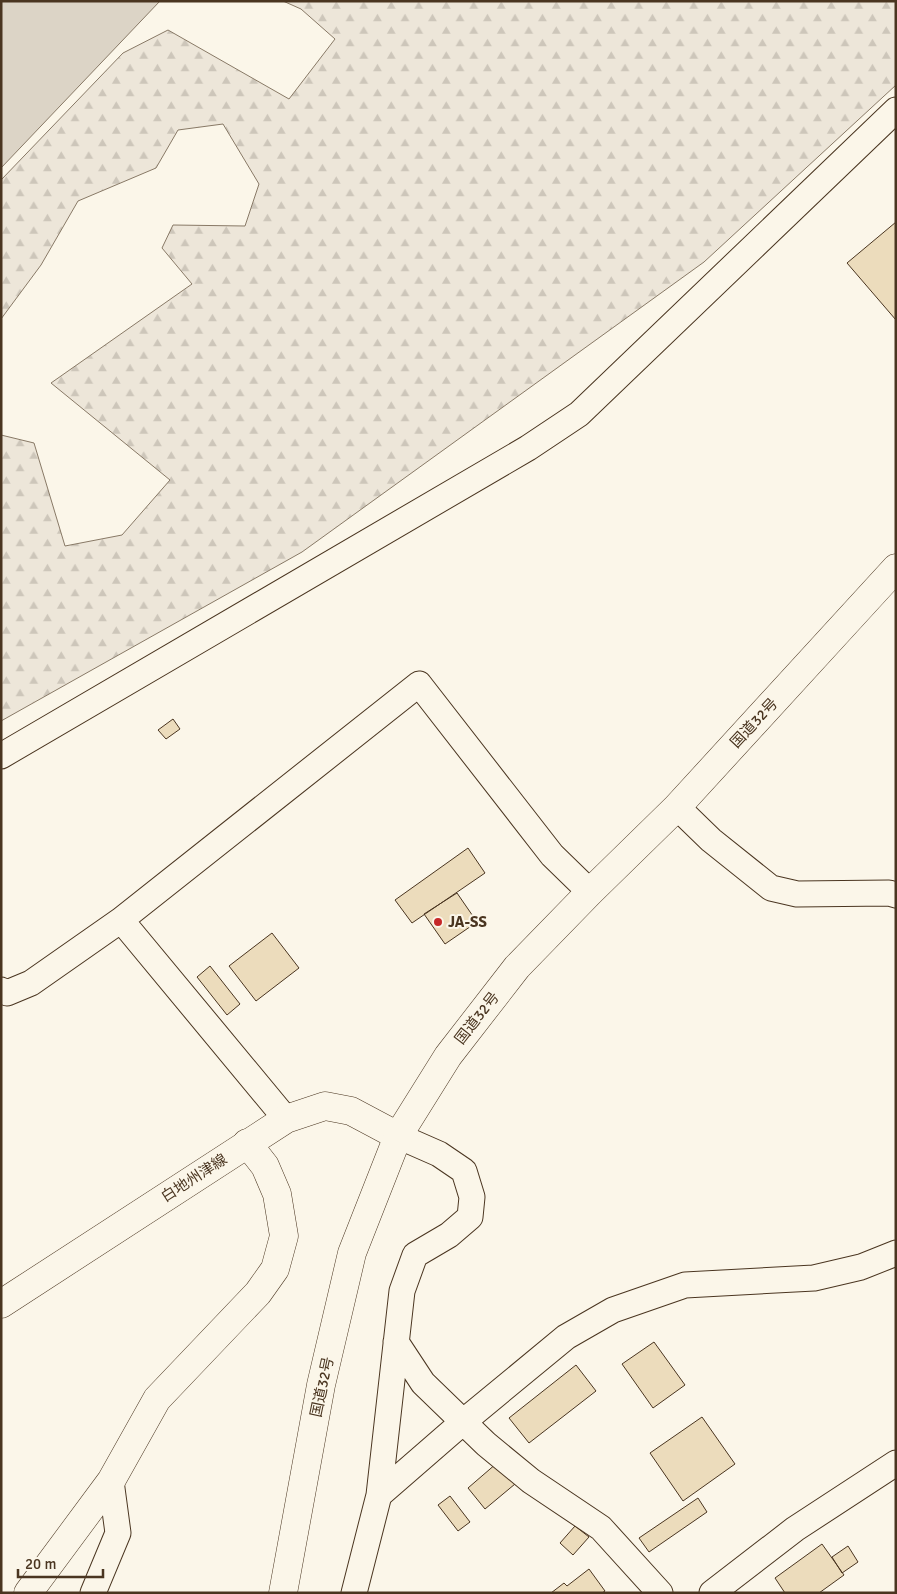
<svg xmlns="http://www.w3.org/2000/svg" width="897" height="1594" font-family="Signika,'Noto Sans JP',sans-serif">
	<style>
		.forest { fill: url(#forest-firs); stroke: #887966 }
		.water { fill: #dcd4c6; stroke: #887966 }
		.building { fill: #ecdcbc; stroke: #4a3520 }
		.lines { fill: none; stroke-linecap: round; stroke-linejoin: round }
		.minor-casing { stroke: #4a3520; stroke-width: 27 }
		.tertiary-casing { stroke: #4a3520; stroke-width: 29 }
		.secondary-casing { stroke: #4a3520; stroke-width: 29 }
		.trunk-casing { stroke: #4a3520; stroke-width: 29 }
		.minor { stroke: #fbf6e9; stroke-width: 25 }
		.tertiary { stroke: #fbf6e9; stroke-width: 28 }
		.secondary { stroke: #fbf6e9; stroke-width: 28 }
		.trunk { stroke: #fbf6e9; stroke-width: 28 }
		.poi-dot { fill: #c62828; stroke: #fbf6e9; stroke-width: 2 }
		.labels { text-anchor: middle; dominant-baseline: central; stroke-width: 4; stroke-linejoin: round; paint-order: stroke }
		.street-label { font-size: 15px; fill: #4a3520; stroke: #fbf6e9 }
		.poi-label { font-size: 15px; font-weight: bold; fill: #4a3520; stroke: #fbf6e9; text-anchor: start }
	</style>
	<defs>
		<pattern id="forest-firs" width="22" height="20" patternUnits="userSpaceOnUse" patternTransform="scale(1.25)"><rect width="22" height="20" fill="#ede6d9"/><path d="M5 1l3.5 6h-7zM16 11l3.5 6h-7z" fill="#cdc6ba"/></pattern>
	</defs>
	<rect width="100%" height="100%" fill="#fbf6e9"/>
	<path class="forest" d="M283 1H896V85L704 262 302 552 1 721V435L34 443 65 546 122 535 170 480 51 383 192 284 162 248 173 225 245 226 259 184 223 124 178 130 156 168 78 201 41 265 1 319V180L123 53 168 30 289 99 335 39 301 9Z"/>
	<path class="water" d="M1 1H160L1 168Z"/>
	<path class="building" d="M896 222V320L847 263Z
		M173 719 180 729 166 739 158 730Z
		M468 848 485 873 412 923 395 900Z
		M457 893 477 922 445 944 424 914Z
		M272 933 299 968 256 1001 229 966Z
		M210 966 240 1004 227 1015 197 977Z
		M654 1342 685 1385 653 1408 622 1364Z
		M576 1365 596 1391 529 1443 509 1418Z
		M702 1417 735 1464 683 1501 650 1453Z
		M497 1463 515 1484 485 1509 468 1488Z
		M450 1496 470 1522 458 1531 438 1505Z
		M698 1498 707 1512 649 1552 639 1538Z
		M575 1526 589 1537 573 1555 560 1543Z
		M822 1544 844 1575 819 1593H785L775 1578Z
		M848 1546 858 1562 842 1573 832 1557Z
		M589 1569 605 1591 602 1593H551L564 1583 567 1586Z"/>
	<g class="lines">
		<g class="minor-casing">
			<path id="minor" d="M1 756 528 448 579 414 896 110
				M677 807 711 840 771 888 797 894 889 893 896 895
				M121 920 419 684 552 855 590 892
				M1 990 7 993 31 983 121 920 286 1119
				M396 1342 423 1383 486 1444 531 1481 601 1528 660 1593
				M379 1495 463 1422 566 1337 613 1310 685 1285 814 1278 861 1267 896 1253
				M93 1593 118 1533 111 1481
				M354 1593 379 1495 402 1291 415 1255 449 1235 470 1217 472 1197 464 1171 439 1154 398 1136
				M712 1593 795 1529 896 1463"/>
		</g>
		<g class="tertiary-casing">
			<path id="tertiary" d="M28 1593 111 1481 157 1399 258 1293 275 1269 284 1236 277 1194 265 1166 247 1143"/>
		</g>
		<g class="secondary-casing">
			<path id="secondary" d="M1 1304 286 1119 325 1106 351 1111 398 1136"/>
		</g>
		<g class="trunk-casing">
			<path id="trunk" d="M283 1593 321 1385 352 1253 398 1136 448 1056 517 967 590 892 677 807 896 568"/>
		</g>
		<use href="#minor" class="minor"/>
		<use href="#tertiary" class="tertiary"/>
		<use href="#secondary" class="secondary"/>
		<use href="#trunk" class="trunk"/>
	</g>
	<circle class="poi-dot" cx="438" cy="922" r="5"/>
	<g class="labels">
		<g class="street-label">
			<text transform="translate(754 723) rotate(-47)">国道32号</text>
			<text transform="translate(477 1018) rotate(-52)">国道32号</text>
			<text transform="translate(194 1178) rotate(-33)">白地州津線</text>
			<text transform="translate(322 1387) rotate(-78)">国道32号</text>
		</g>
		<g class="poi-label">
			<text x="448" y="922">JA-SS</text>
		</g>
	</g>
	<rect width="897" height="1594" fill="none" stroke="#4a3520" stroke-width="5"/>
	<path d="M18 1569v8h85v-8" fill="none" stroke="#4a3520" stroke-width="2.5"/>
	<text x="25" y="1569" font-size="15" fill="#4a3520" stroke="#fbf6e9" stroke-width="4" paint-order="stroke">20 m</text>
</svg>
